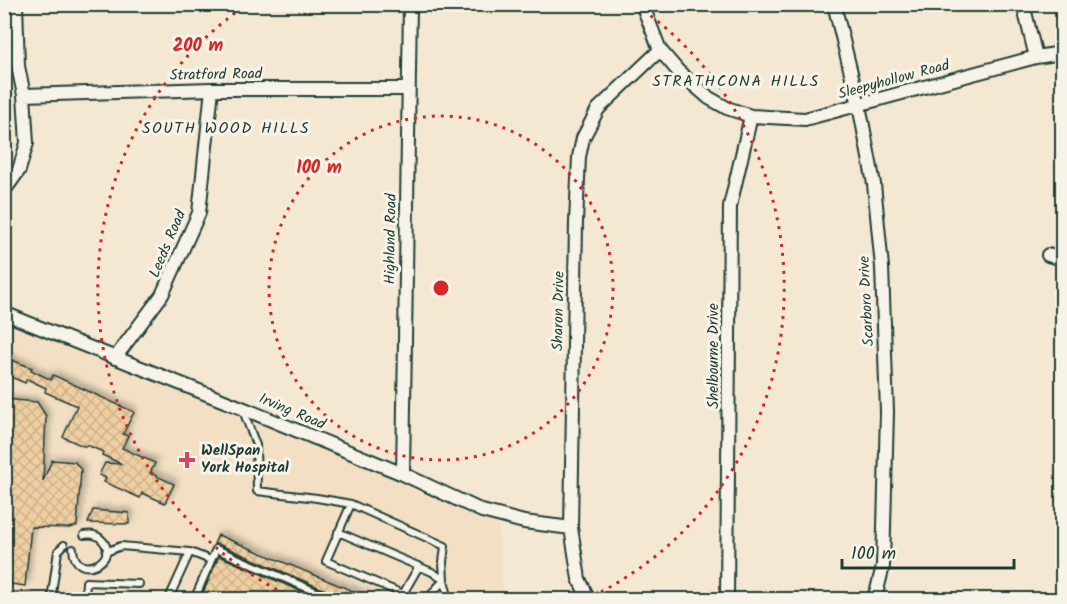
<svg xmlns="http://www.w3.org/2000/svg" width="1067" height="604" font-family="Kalam,sans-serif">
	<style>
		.built { fill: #f3e0c4 }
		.building { fill: url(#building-cross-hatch); stroke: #1f3d34; stroke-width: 1.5; filter: url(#shadow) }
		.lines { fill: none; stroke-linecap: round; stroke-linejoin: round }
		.service-casing { stroke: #1f3d34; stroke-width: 10 }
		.minor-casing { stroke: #1f3d34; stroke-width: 16 }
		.service { stroke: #f7f3e8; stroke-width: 6 }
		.minor { stroke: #f7f3e8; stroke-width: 12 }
		.ring { fill: none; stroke: #d62828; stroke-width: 3; stroke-dasharray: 3 6 }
		.poi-dot { fill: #d1495b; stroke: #f7f3e8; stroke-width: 2 }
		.labels { text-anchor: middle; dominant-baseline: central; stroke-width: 6; stroke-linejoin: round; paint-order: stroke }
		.street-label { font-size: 15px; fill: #1f3d34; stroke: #f7f3e8 }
		.poi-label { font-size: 15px; font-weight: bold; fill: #1f3d34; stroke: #f7f3e8; text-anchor: start }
		.neighbourhood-label { font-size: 16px; letter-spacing: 1.5px; fill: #1f3d34; stroke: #f7f3e8 }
		.centre { fill: #d62828; stroke: #f7f3e8; stroke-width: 3 }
		.ring-label { font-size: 18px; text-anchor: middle; font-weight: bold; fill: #d62828; stroke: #f7f3e8; stroke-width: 6; stroke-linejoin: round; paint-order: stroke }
	</style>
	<defs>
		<pattern id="building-cross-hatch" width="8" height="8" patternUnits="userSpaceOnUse" patternTransform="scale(1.5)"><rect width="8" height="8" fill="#efcea1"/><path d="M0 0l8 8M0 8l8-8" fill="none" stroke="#ccb28b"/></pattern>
		<filter id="shadow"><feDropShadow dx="3.5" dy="-3.5" stdDeviation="3" flood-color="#0004"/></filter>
	</defs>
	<rect width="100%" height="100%" fill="#f5e8d3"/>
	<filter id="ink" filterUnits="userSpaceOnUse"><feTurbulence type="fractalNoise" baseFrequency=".0167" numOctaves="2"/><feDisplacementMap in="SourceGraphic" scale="12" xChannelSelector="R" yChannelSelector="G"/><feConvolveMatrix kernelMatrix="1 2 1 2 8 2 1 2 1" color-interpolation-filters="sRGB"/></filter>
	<g filter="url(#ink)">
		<path class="built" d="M4 315 497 513 504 599H5Z"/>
		<path class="building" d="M4 357 32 368 31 370 51 380 53 375 134 412 123 434 128 436 122 448 155 463 150 473 174 484 165 503 142 493 140 498 104 482 106 478 99 475 105 463 122 464 102 455 103 452 87 445V446H83L63 437 77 406 45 392 46 388 27 379 25 383 4 374Z
			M4 399 37 402 46 416 43 481 52 460 75 462 81 470 77 526 70 528 31 527 25 586 4 583Z
			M93 510 129 513V524L88 523Z
			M218 535 372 599V600H340L337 595 218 544H214Z
			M219 556 321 600H200Z"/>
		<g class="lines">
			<g class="service-casing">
				<path id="service" d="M242 408 256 445 257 491 317 498 351 504 326 561 403 594 419 566
					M351 504 445 546 443 562 444 580 433 592 430 600
					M338 532 432 572 444 580 449 600
					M73 549C75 584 123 559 101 539 96 534 90 534 84 535
					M106 552 121 546 190 552 208 559
					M4 598 35 600
					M51 600 58 551 64 545
					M85 600 86 582 139 584
					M180 600 170 596 190 552
					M194 600 216 549 335 600"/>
			</g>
			<g class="minor-casing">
				<path id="minor" d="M642 4 660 50 678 71 709 98 727 108 751 116 805 119 1036 57 1062 53
					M834 4 859 105 874 184 882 267 887 412 883 566 877 590 872 600
					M1023 4 1036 57
					M24 95 212 89H409
					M4 191 19 170 27 143 24 95 18 66 16 4
					M1048 255 1062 259
					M4 313 28 323 242 408 403 474 482 511 524 522 571 528
					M115 358 162 295 199 213 212 89
					M403 474 410 4
					M589 600 579 579 571 528 576 222 579 157 583 138 598 109 660 50
					M727 600 730 206 751 116"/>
			</g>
			<use href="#service" class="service"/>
			<use href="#minor" class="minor"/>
		</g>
	</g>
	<g class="ring">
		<circle cx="441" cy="288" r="172"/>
		<path d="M293 598A344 344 0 0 1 246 5M636 5A344 344 0 0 1 589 598"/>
	</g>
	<path class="poi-dot" d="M184 451h6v6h6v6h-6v6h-6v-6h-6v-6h6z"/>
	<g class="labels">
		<g class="street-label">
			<text transform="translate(216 75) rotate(-1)">Stratford Road</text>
			<text transform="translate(894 80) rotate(-15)">Sleepyhollow Road</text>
			<text transform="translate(391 239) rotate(-89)">Highland Road</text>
			<text transform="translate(168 244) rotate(-67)">Leeds Road</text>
			<text transform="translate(867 301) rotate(-93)">Scarboro Drive</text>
			<text transform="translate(559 311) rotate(-89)">Sharon Drive</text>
			<text transform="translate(714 356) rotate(-90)">Shelbourne Drive</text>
			<text transform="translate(292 412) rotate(23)">Irving Road</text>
		</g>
		<g class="poi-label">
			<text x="201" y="451">WellSpan<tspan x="201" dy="17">York Hospital</tspan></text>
		</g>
		<g class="neighbourhood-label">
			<text x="736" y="81">STRATHCONA HILLS</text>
			<text x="226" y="128">SOUTH WOOD HILLS</text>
		</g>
	</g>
	<circle cx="441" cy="288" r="9" class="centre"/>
	<g class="ring-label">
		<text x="198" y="51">200 m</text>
		<text x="319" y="173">100 m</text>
	</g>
	<rect width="1067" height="604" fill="none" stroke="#f7f3e8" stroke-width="24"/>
	<rect x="12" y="12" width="1043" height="580" fill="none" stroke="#1f3d34" stroke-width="2" filter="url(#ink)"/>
	<path d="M842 559v9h172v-9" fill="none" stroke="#1f3d34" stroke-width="3"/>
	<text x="851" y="559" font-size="18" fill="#1f3d34" stroke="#f7f3e8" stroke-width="4.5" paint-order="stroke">100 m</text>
</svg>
